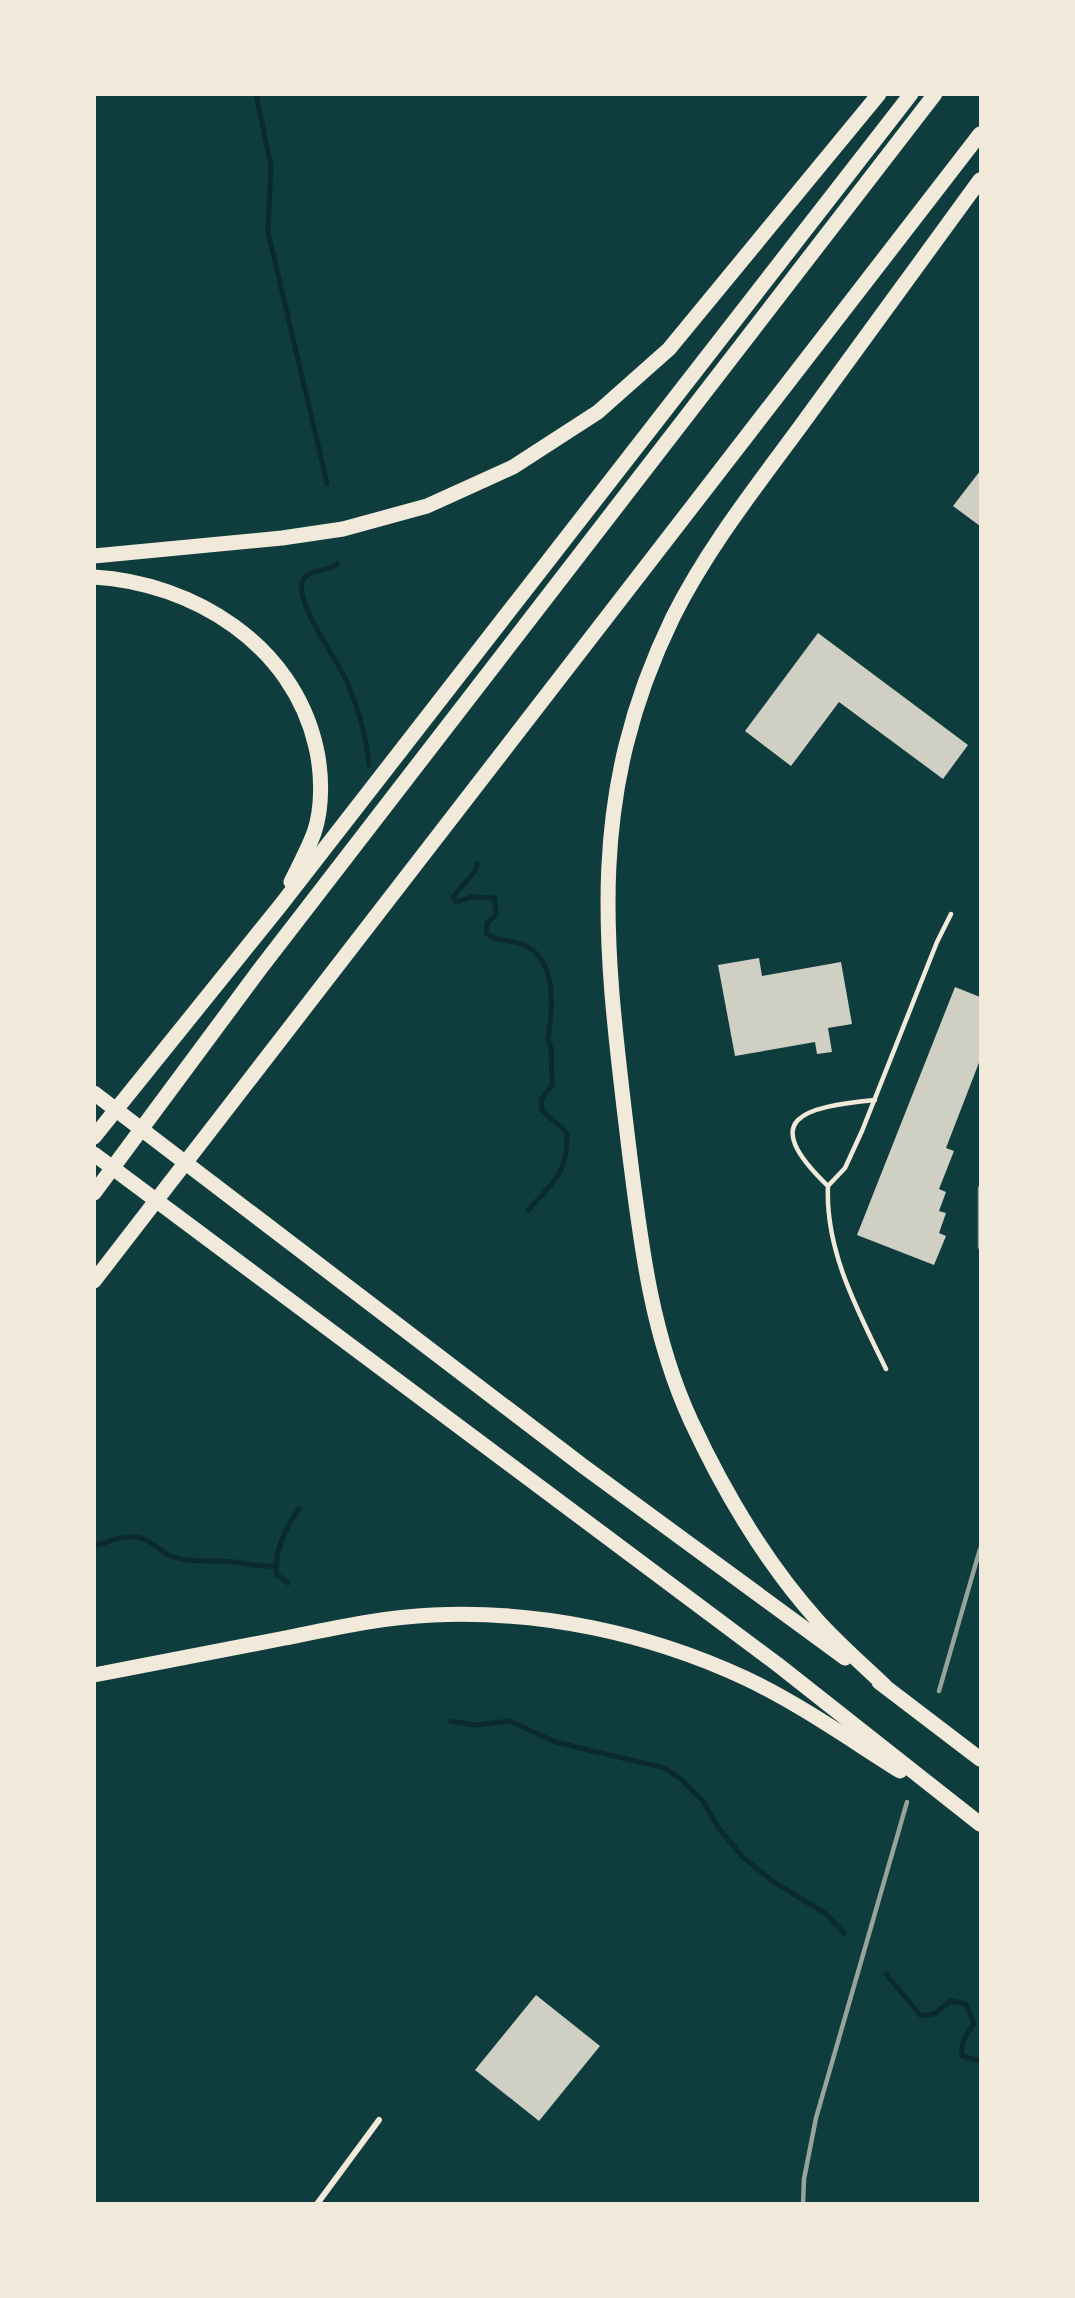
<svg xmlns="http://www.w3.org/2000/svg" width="1075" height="2298" font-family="'Libre Baskerville',serif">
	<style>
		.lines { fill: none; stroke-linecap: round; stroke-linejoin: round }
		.stream { stroke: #0a2a2b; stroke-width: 5 }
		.building { fill: #cfcfc3 }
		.service { stroke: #f1e9da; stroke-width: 4.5 }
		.minor { stroke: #f1e9da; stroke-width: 6 }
		.motorway { stroke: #f1e9da; stroke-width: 15 }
		.rail { stroke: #97a49c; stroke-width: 4.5 }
	</style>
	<rect width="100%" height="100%" fill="#0f3d3e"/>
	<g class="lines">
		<path class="stream" d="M256 94 271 166 268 232 327 483
			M337 564C328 573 306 567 302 583 297 607 338 660 348 684 358 710 367 736 369 765
			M477 864 475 871 453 897 457 902 471 897 495 898 496 915 487 923 486 933C498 943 508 939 521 944 558 957 553 1008 548 1039 555 1053 549 1069 553 1084L541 1100 542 1110 567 1133C568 1173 553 1183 528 1210
			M94 1545C108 1543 121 1535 135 1537 151 1538 157 1550 171 1556 190 1564 214 1559 235 1562 251 1564 259 1567 276 1566
			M288 1583 276 1574C276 1548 284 1530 299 1509
			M451 1721 475 1725 510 1721 555 1742 664 1768 681 1779 703 1801 719 1829 743 1857 771 1880 826 1914 844 1933
			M886 1974 921 2016 934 2014 951 2001 966 2004 974 2024C966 2035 960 2042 962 2056L980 2061"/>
	</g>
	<path class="building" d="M980 471V526L953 506Z
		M818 633 968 745 943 779 839 702 791 766 745 731Z
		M759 958 762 976 841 962 852 1024 828 1028 832 1052 817 1054 815 1042 735 1056 718 965Z
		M955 987 980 997V1060L946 1148 954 1151 939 1189 946 1192 939 1211 946 1213 939 1233 946 1236 934 1265 857 1235Z
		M536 1995 600 2046 539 2121 475 2070Z"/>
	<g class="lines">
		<path class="service" d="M828 1186C757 1118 803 1107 875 1100
			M886 1369C858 1311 825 1251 828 1186L845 1168 862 1131 937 942 951 914"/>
		<path class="minor" d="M317 2204 379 2120"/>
		<path class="motorway" d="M94 556 282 538 343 529 427 506 513 467 598 412 669 349 879 94
			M94 577C194 583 293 645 316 747 322 773 323 807 314 833 308 849 299 866 291 882
			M94 1093 583 1466 845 1658
			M94 1137 280 906 911 94
			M94 1154 777 1664 980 1824
			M94 1193 260 969 935 94
			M94 1281 980 134
			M94 1675C158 1663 222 1650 285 1638 334 1628 383 1617 433 1615 540 1610 648 1633 745 1678 800 1704 849 1739 900 1771
			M879 1682 980 1759
			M885 1686C863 1665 839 1644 818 1621 766 1563 724 1492 691 1421 650 1332 640 1237 628 1141 605 948 584 800 673 617 707 549 755 488 800 427 860 345 920 262 980 180"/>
		<path class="rail" d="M980 1188V1247
			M939 1691 980 1549
			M803 2204 804 2179 816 2118 907 1802"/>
	</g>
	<rect width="1075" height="2298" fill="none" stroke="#f1e9da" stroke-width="192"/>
</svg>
